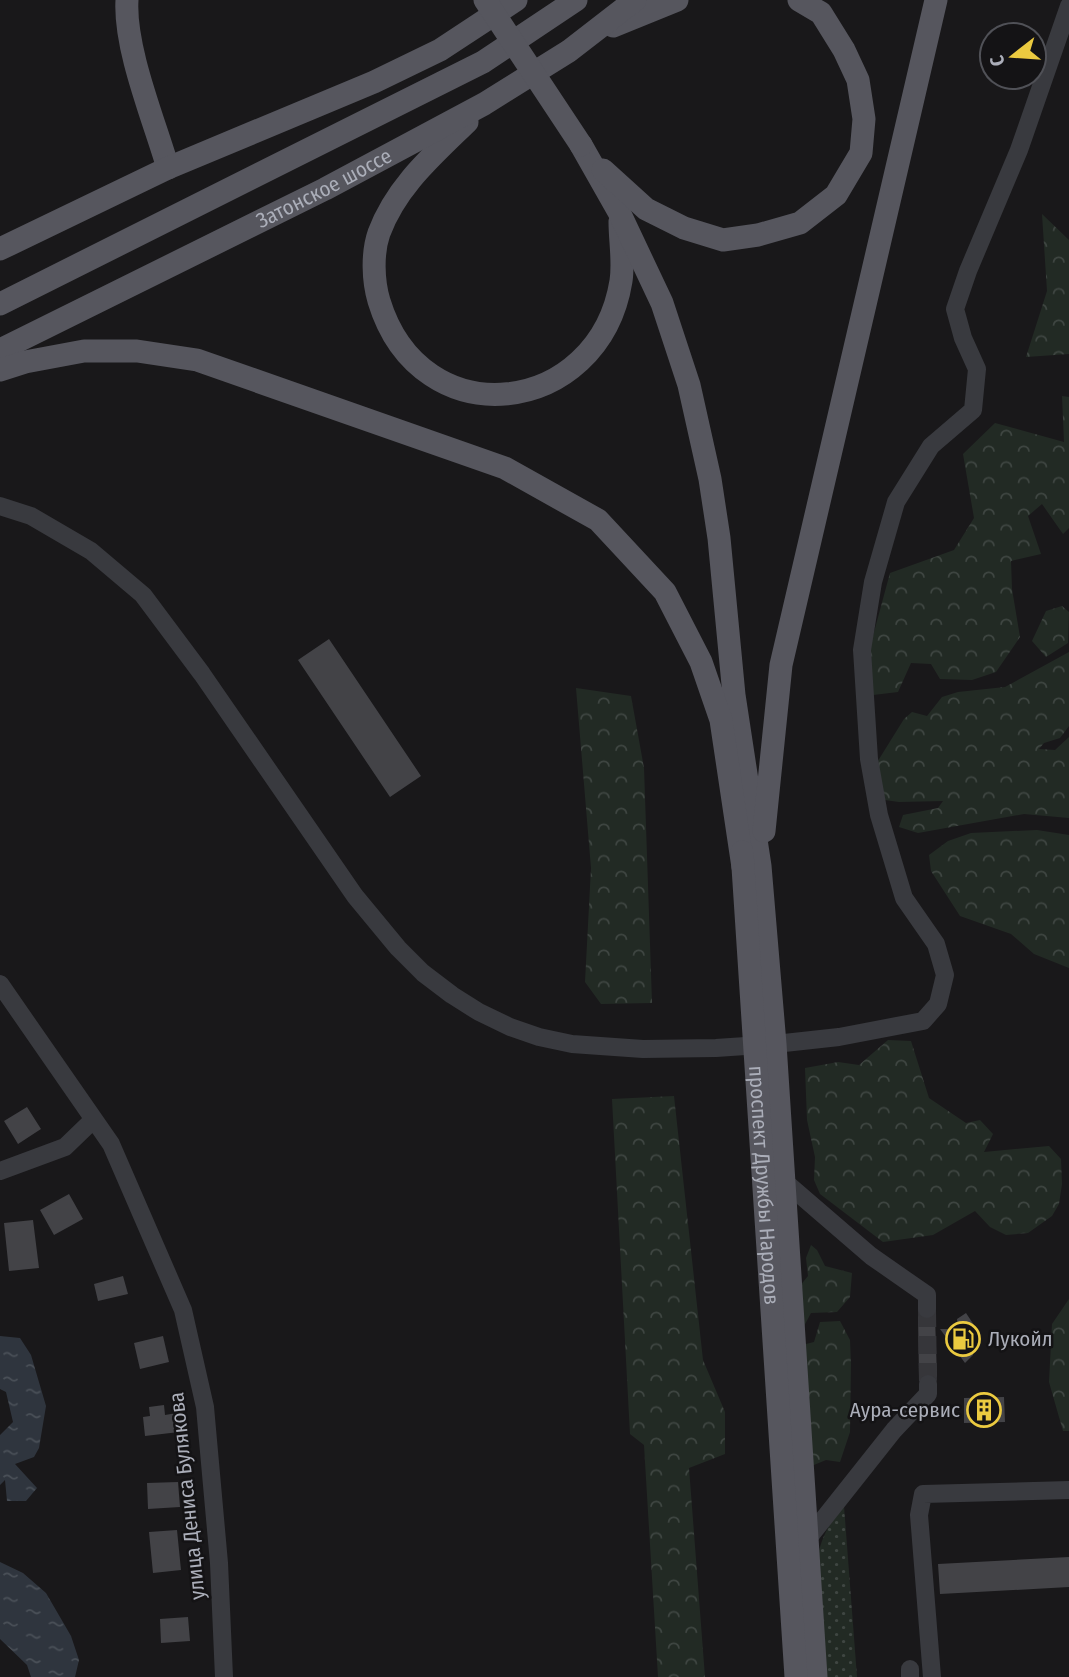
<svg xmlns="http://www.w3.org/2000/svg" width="1069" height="1677" font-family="'Fira Sans Condensed',sans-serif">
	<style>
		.grass { fill: url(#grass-dots) }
		.forest { fill: url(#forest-crowns) }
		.water { fill: url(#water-ripples) }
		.building { fill: #434347 }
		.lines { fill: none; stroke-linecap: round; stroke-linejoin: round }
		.minor-tunnel { stroke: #36363a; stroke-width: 18; stroke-dasharray: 18 9; stroke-linecap: butt }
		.minor { stroke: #393a3f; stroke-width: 18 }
		.major { stroke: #56565e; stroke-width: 23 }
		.major-bridge { stroke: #56565e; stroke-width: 23 }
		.labels { text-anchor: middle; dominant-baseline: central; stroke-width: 5; stroke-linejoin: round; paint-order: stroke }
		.street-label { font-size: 21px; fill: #abaeb9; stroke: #141315 }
		.poi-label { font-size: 21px; fill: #abaeb9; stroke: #141315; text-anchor: start }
	</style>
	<defs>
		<pattern id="grass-dots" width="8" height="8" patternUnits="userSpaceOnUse" patternTransform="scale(1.75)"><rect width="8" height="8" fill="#222a24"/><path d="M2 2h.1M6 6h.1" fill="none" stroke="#3f4642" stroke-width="1.8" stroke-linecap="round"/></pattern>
		<pattern id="forest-crowns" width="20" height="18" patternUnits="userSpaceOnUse" patternTransform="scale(1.75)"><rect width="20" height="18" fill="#222a24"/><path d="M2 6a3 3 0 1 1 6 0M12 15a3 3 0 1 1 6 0" fill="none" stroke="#3f4642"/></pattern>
		<pattern id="water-ripples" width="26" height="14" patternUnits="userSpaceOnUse" patternTransform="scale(1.75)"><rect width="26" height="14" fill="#2f353e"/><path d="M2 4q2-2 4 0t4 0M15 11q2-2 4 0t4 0" fill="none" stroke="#4a5058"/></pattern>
	</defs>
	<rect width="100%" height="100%" fill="#19181a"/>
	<path class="grass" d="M844 1506 857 1677H825L817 1560C821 1538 829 1522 844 1506Z"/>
	<path class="forest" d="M1042 214 1069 240V354L1026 357 1047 291Z
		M1062 396 1069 397V528L1063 534 1042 504 1028 516 1041 554 1011 561 1012 589 1020 637 996 672 972 680 940 679 931 664 911 663 898 692 873 695 867 658 890 573 954 550 974 518 963 454 995 423 1064 442Z
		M1062 606 1069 612 1068 643 1046 657 1032 641 1046 611Z
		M1069 652V726L1060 738 1044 743 1039 749 1055 750 1069 737V818L1024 814 918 833 899 827 903 815 938 808 943 801 899 802 878 799 876 764 904 719 912 712 927 716 942 697 958 692 1005 687Z
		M576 688 631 696 644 768 652 1003 601 1004 585 982 591 868Z
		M1037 830 1069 835V968L1034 954 1011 934 960 916 931 871 929 855 948 841 971 833Z
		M888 1040 911 1041 929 1098 966 1123 980 1120 993 1134 984 1152 1049 1146 1061 1159 1062 1184 1059 1204 1052 1216 1028 1233 1006 1235 990 1227 975 1211 933 1235 883 1242 820 1194 814 1180 815 1157 807 1120 805 1068 838 1062 859 1065Z
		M674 1096 703 1360 725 1412V1454L689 1468 705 1677H658L644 1445 630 1434 612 1099Z
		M811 1245 817 1250 825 1266 852 1273 850 1297 837 1312 811 1313 803 1328 795 1292 808 1276 806 1258Z
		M1069 1299V1431H1063L1049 1382 1052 1324Z
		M840 1321 850 1340 851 1364 850 1432 840 1462 826 1460 809 1467 798 1346 814 1342 820 1322Z"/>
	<path class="water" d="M0 1336 20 1338 31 1355 46 1406 39 1448 34 1457 15 1464 37 1488 26 1501H7L5 1480 0 1485V1435L13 1422 6 1392 0 1389Z
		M0 1562 23 1573 46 1593 71 1636 79 1660 75 1677H31L27 1665 0 1639Z"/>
	<path class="building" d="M329 639 421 776 390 797 298 660Z
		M27 1107 41 1129 18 1144 4 1121Z
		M69 1194 83 1219 54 1235 40 1210Z
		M33 1220 39 1268 9 1271 4 1223Z
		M123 1276 128 1294 98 1301 94 1284Z
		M966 1313 974 1325 973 1355 965 1363 940 1329H958L957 1319Z
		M918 1316 926 1320 935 1316 937 1377 929 1373 919 1377Z
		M163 1336 169 1362 140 1369 134 1343Z
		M1004 1397 1005 1422 964 1423V1398Z
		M164 1405 165 1415 177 1413 179 1432 145 1436 143 1417 150 1416 149 1407Z
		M178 1482 180 1507 148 1509 147 1483Z
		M177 1530 181 1570 153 1573 149 1532Z
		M1069 1557V1587L940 1594 938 1564Z
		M188 1617 190 1641 161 1643 160 1619Z"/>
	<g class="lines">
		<path class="minor-tunnel" d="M927 1309 928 1384"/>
		<path class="minor" d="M0 506 31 516 91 551 143 595 202 674 355 896 398 948 423 973 452 995 479 1012 510 1027 539 1037 572 1044 643 1049 716 1048 775 1044 839 1037 923 1021 938 1004 945 975 936 944 904 898 879 815 869 759 862 650 873 582 896 502 931 446 973 410 977 369 963 338 955 309 968 271 1019 150 1069 6
			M0 984 111 1144 183 1310 205 1407 219 1563 224 1677
			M0 1171 65 1147 93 1120
			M784 1181 871 1256 927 1295V1309
			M806 1541 894 1430 928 1394V1384
			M910 1669V1677
			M932 1677 919 1515 923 1494 1069 1490"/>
		<g class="major">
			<path d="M127 0C124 48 154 120 168 168"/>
			<path d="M613 26 677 0"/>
			<path d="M467 122C432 156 396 187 379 233 372 253 373 281 379 301 421 439 599 417 621 281 624 262 620 241 620 222"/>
			<path d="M581 145 619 212 662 303 689 385 710 479 719 538 734 695 760 866 775 1044 816 1677"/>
			<path d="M603 170 646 209 684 228 723 240 758 235 800 223 836 195 861 153 864 119 858 80 844 50 821 13 799 0"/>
			<path d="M0 249 168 168 374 82 440 50 516 0"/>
			<path d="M0 304 483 62 576 0"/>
			<path id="s1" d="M0 350 325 189 484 104 569 51 635 0"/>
			<path d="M0 370 25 362 84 351H137L197 360 505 468 598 520 665 592 701 662 721 720 743 867"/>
			<path d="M764 831 781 665 936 0"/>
			<path id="s2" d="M742 852 796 1677"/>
		</g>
		<path class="major-bridge" d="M485 0 581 145"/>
	</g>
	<defs>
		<g id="fuel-ring" transform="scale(1.75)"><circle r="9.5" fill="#141315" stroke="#ebca40" stroke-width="1.5"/><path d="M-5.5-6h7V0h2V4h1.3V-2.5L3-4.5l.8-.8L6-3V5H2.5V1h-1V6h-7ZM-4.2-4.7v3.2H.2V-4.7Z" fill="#ebca40"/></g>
		<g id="building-ring" transform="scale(1.75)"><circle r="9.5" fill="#141315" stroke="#ebca40" stroke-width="1.5"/><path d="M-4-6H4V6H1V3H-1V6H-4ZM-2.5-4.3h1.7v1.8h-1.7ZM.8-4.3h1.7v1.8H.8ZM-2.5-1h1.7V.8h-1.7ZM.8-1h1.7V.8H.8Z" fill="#ebca40"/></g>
	</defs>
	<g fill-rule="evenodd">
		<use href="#fuel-ring" x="963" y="1339"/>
		<use href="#building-ring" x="984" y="1410"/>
	</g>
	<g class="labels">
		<g class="street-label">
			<text stroke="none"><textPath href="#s1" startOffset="362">Затонское шоссе</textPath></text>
			<text stroke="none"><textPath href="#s2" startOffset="334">проспект Дружбы Народов</textPath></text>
			<text transform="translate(187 1496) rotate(-96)">улица Дениса Булякова</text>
		</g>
		<g class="poi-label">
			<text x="988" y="1339">Лукойл</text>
			<text x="960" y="1410" text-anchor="end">Аура-сервис</text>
		</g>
	</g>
	<g transform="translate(1013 56) rotate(253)"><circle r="33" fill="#141315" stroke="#505157" stroke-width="2"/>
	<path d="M0-5L12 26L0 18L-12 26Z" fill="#ebca40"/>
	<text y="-10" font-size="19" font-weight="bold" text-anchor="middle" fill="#abaeb9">С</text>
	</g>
</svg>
